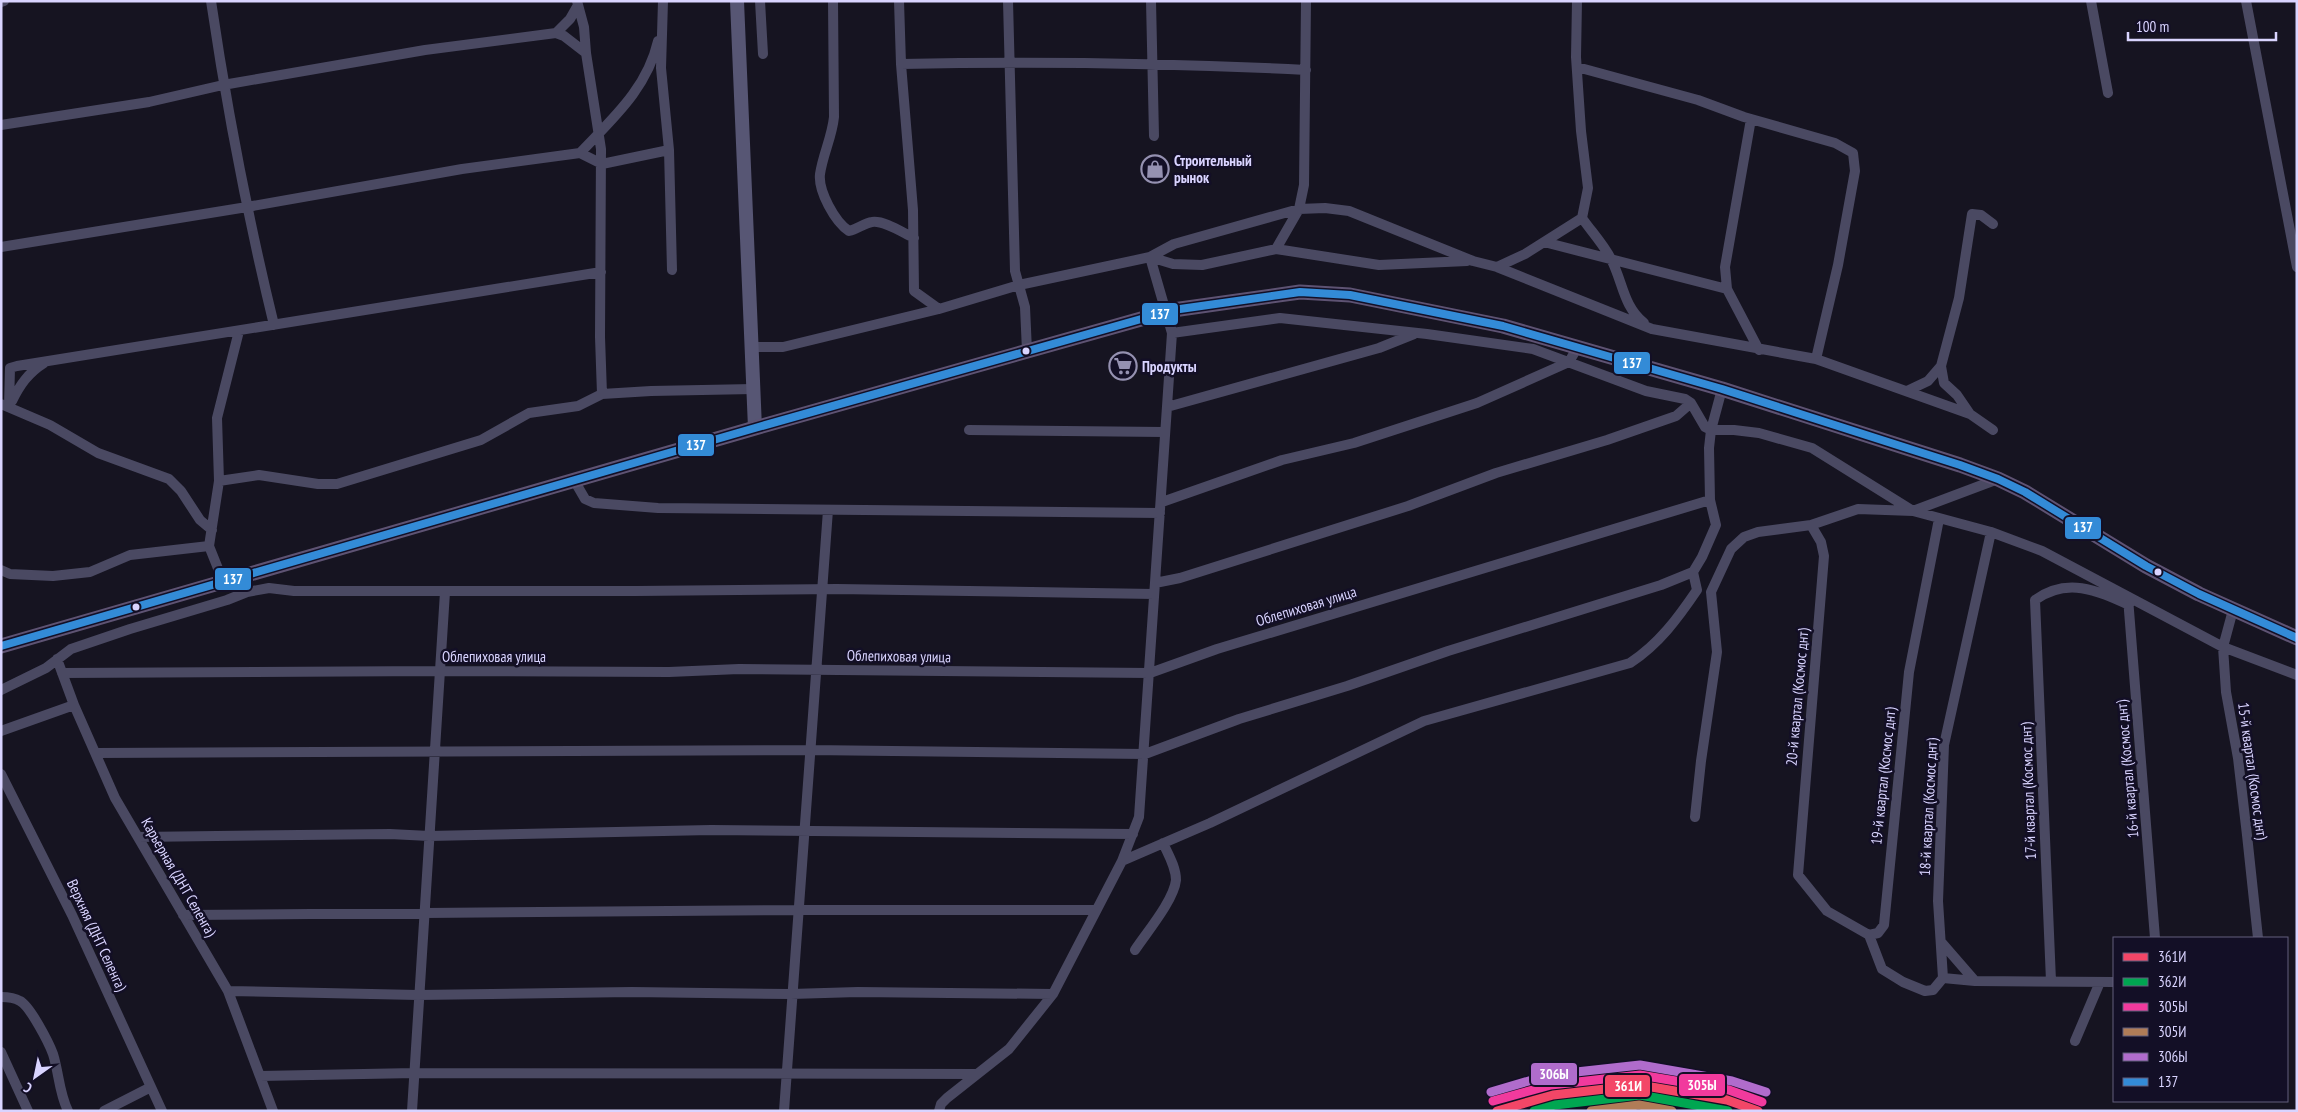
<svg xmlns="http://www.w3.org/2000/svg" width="2298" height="1112" font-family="'PT Sans Narrow',sans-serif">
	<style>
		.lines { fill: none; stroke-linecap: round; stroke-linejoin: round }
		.street { stroke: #4a4962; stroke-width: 10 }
		.secondary { stroke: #575674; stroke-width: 14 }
		.primary { stroke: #5e5373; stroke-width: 15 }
		.bus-1-casing { stroke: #130f26; stroke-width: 11 }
		.bus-1 { stroke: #338bd7; stroke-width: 8 }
		.rail-1-casing { stroke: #130f26; stroke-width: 12 }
		.rail-2-casing { stroke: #130f26; stroke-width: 12 }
		.rail-3-casing { stroke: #130f26; stroke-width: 12 }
		.rail-4-casing { stroke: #130f26; stroke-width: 12 }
		.rail-5-casing { stroke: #130f26; stroke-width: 12 }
		.rail-1 { stroke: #f34667; stroke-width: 9 }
		.rail-2 { stroke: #00a651; stroke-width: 9 }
		.rail-3 { stroke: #f13a9d; stroke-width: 9 }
		.rail-4 { stroke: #b07c57; stroke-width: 9 }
		.rail-5 { stroke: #b06ccc; stroke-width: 9 }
		.bus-dot { fill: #d9d4ff; stroke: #130f26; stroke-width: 2 }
		.labels { text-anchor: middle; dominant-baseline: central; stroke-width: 5; stroke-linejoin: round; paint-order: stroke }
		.poi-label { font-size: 15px; font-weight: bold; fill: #d9d4ff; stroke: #130f26; text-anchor: start }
		.street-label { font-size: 15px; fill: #d9d4ff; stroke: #130f26 }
		.line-badge { stroke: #130f26; stroke-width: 2 }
		.badge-label { font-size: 14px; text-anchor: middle; font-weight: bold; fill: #fff }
	</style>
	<rect width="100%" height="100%" fill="#161421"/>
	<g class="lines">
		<path class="street" d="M211 1C227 110 248 218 274 325
			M577 1 584 27 586 53 601 149 600 337 602 394
			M663 1 661 68 669 150 672 270
			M760 1 763 54
			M833 1 834 117C832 137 823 154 820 174 818 191 835 222 849 231 857 229 865 223 872 222 884 220 903 233 914 238
			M899 1 901 64 913 210 914 291 939 309
			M1008 1 1015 271 1025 307 1027 351
			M1151 1 1154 136
			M1577 1 1576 57 1581 131 1588 188 1582 218C1591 231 1604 245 1611 259 1623 282 1623 306 1644 323
			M2091 1 2108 93
			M2246 1 2297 267
			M1 2 4 1
			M556 33 570 19 578 5
			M901 64C1036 61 1171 63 1306 70
			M1577 67 1698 100 1744 117 1835 143 1853 153 1855 171 1838 265 1816 359
			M1751 119 1725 267 1727 289 1759 350
			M1 125 149 102 223 85 425 50 556 33 564 36 586 53
			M580 153C612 119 647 89 658 41
			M1544 242 1727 289
			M1 247 247 207 462 169 580 153 602 164 669 150
			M1276 249 1299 209 1304 185 1306 1
			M1150 257 1173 264 1202 265 1276 249 1379 265 1467 261
			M1497 267 1525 254 1582 218
			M1172 333 1280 318 1427 334 1533 349 1646 391 1685 399 1691 403 1705 427 1711 430H1734L1759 433 1812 448 1913 511 1991 532 2042 551 2223 647 2297 675
			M753 347H783L939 309 1019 285 1150 257 1174 244 1299 209 1325 208 1349 211 1473 261 1497 267 1652 329 1816 359 1970 414 1993 430
			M1907 391 1928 381 1941 366
			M12 401C20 385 28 373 44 363
			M1 404 50 425 98 453 169 479 181 491 200 520 212 530
			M9 406 10 368 17 366 601 272
			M1167 407 1379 348 1414 334
			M1970 414 1957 395 1944 383 1941 366 1959 298 1972 214 1981 215 1993 224
			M969 430 1164 432
			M574 480 585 499 594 503 658 508 1160 513
			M219 481 259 475 318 484H337L481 440 529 413 578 406 602 394 651 391 753 389
			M1162 502 1282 460 1354 443 1477 403 1569 362 1577 348
			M1811 525 1821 542 1824 556 1798 875 1827 911 1869 935 1878 933 1884 925 1909 672 1939 519
			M1 570 10 574 53 576 90 572 130 555 209 546
			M223 581 209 546 219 481 217 418 239 331
			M1155 583 1180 578 1408 506 1496 473 1607 440 1676 416 1691 403
			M2128 598 2155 938
			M2233 610 2223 647 2226 692 2238 758 2247 835 2258 938
			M57 659 74 705 115 798 228 991 273 1111
			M62 673 439 671 669 672 739 669 1150 673 1217 649 1710 500
			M1 690 46 668 71 649 130 629 227 600 247 592 269 588 294 591H636L837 589 1154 594
			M1 731 74 705
			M96 753 810 750 1145 754 1239 719 1347 686 1448 651 1661 585 1693 572
			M1 774 72 915 162 1111
			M1695 817 1701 761 1717 652 1711 592 1731 549 1744 537 1758 532 1811 525 1858 509 1913 511 1998 479
			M138 837 390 834 429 836 711 830 1133 834
			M1122 861 1210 823 1424 721 1630 663C1659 644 1678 618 1697 590L1693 572 1702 557 1716 525 1710 500 1709 448 1711 430 1722 389
			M183 915 800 910H1096
			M1869 935 1882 969 1903 982 1925 991 1933 990 1943 978 1938 901 1944 745 1991 532
			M1942 943 1975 981
			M1135 950C1147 932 1174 900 1176 880 1176 867 1168 854 1163 843
			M1943 978 1975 981 2114 982
			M2051 981 2035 600C2067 577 2096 590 2129 605
			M228 991 418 995 632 992 791 994 858 992 1053 994
			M1 997C7 997 15 998 20 1001 30 1006 49 1043 53 1054 59 1073 59 1093 68 1111
			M2075 1041 2100 982
			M1 1052 28 1111
			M260 1076 415 1073 977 1074
			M104 1111 151 1087
			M412 1111 445 592
			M784 1111 828 510
			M939 1111 941 1104 947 1098 1009 1049 1053 994 1122 861 1139 817 1172 333 1150 257"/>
		<path class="secondary" d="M737 1 755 428"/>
		<path class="primary" d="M1 646 755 428 1173 310 1300 292 1350 295 1503 326 1722 389 1960 465 1998 479 2025 492 2146 566 2199 594 2297 638"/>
		<g class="bus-1-casing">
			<path id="bus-1" d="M1 646 755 428 1173 310 1300 292 1350 295 1503 326 1722 389 1960 465 1998 479 2025 492 2146 566 2199 594 2297 638"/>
		</g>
		<use href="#bus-1" class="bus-1"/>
		<g class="rail-1-casing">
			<path id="rail-1" d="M1497 1111 1553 1095 1640 1085 1727 1100 1758 1111"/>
		</g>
		<g class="rail-2-casing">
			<path id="rail-2" d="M1534 1111 1555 1105 1640 1095 1728 1111"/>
		</g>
		<g class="rail-3-casing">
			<path id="rail-3" d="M1493 1101 1551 1085 1640 1075 1729 1090 1762 1102"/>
		</g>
		<g class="rail-4-casing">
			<path id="rail-4" d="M1591 1111 1639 1105 1672 1111"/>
		</g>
		<g class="rail-5-casing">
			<path id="rail-5" d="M1491 1092 1549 1075 1640 1065 1732 1081 1766 1092"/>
		</g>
		<use href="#rail-1" class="rail-1"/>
		<use href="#rail-2" class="rail-2"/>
		<use href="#rail-3" class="rail-3"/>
		<use href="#rail-4" class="rail-4"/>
		<use href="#rail-5" class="rail-5"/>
	</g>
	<defs>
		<g id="shop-ring" transform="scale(1.4375)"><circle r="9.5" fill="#130f26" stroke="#9591b1" stroke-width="1.5"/><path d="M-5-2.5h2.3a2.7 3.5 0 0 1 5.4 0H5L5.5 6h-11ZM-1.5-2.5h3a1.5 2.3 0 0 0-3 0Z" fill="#9591b1"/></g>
		<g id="supermarket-ring" transform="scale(1.4375)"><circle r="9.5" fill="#130f26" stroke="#9591b1" stroke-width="1.5"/><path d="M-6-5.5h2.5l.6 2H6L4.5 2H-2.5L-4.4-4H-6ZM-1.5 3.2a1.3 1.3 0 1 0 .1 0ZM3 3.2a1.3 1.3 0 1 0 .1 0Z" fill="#9591b1"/></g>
	</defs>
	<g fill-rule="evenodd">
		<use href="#shop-ring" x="1155" y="169"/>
		<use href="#supermarket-ring" x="1123" y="366"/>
	</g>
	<g class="bus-dot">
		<circle cx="1026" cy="351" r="4.5"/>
		<circle cx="2158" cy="572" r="4.5"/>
		<circle cx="136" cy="607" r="4.5"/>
	</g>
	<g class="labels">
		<g class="poi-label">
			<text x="1174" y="160">Строительный<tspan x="1174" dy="17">рынок</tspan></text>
			<text x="1142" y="366">Продукты</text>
		</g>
		<g class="street-label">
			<text transform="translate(1306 606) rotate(-17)">Облепиховая улица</text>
			<text x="494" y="656">Облепиховая улица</text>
			<text transform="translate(899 656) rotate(1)">Облепиховая улица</text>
			<text transform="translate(1797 697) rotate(-85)">20-й квартал (Космос днт)</text>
			<text transform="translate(2127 769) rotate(-95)">16-й квартал (Космос днт)</text>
			<text transform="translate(2253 771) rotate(82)">15-й квартал (Космос днт)</text>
			<text transform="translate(1883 776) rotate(-84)">19-й квартал (Космос днт)</text>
			<text transform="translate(2028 791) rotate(-92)">17-й квартал (Космос днт)</text>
			<text transform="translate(1928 807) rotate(-87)">18-й квартал (Космос днт)</text>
			<text transform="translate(179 877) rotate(60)">Карьерная (ДНТ Селенга)</text>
			<text transform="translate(97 935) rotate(65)">Верхняя (ДНТ Селенга)</text>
		</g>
	</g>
	<g class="line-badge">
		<rect x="1141" y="302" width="38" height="24" rx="5" fill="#338bd7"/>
		<rect x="1613" y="351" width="38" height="24" rx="5" fill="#338bd7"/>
		<rect x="677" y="433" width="38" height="24" rx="5" fill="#338bd7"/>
		<rect x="2064" y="516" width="38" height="24" rx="5" fill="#338bd7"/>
		<rect x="214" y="567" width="38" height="24" rx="5" fill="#338bd7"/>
		<rect x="1530" y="1062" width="48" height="24" rx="5" fill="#b06ccc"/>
		<rect x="1678" y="1073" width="48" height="24" rx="5" fill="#f13a9d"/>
		<rect x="1604" y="1074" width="47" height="24" rx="5" fill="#f34667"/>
	</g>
	<g class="badge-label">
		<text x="1160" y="319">137</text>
		<text x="1632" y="368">137</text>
		<text x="696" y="450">137</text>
		<text x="2083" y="532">137</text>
		<text x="233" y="584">137</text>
		<text x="1554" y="1079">306Ы</text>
		<text x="1702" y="1090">305Ы</text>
		<text x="1628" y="1091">361И</text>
	</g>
	<rect width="2298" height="1112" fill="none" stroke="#d9d4ff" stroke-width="5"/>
	<rect x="2113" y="937" width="175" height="165" fill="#130f26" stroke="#625e7d"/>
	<rect x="2123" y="953" width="25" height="8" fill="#f34667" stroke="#625e7d"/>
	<text x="2158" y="962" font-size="15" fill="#d9d4ff">361И</text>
	<rect x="2123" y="978" width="25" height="8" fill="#00a651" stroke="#625e7d"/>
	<text x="2158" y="987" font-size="15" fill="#d9d4ff">362И</text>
	<rect x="2123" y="1003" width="25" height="8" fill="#f13a9d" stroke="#625e7d"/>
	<text x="2158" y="1012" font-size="15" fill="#d9d4ff">305Ы</text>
	<rect x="2123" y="1028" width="25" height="8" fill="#b07c57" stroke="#625e7d"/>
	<text x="2158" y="1037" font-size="15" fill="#d9d4ff">305И</text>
	<rect x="2123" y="1053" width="25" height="8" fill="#b06ccc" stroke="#625e7d"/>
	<text x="2158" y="1062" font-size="15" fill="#d9d4ff">306Ы</text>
	<rect x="2123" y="1078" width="25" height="8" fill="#338bd7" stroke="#625e7d"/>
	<text x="2158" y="1087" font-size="15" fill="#d9d4ff">137</text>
	<g transform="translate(35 1077) rotate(213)" stroke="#130f26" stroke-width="4" paint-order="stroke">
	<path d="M0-4L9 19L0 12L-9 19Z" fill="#d9d4ff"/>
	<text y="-8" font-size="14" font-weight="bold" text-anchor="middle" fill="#d9d4ff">С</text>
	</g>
	<path d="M2128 32v8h148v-8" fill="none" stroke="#d9d4ff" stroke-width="2.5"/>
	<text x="2136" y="32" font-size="15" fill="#d9d4ff" stroke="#130f26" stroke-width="4" paint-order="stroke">100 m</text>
</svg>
